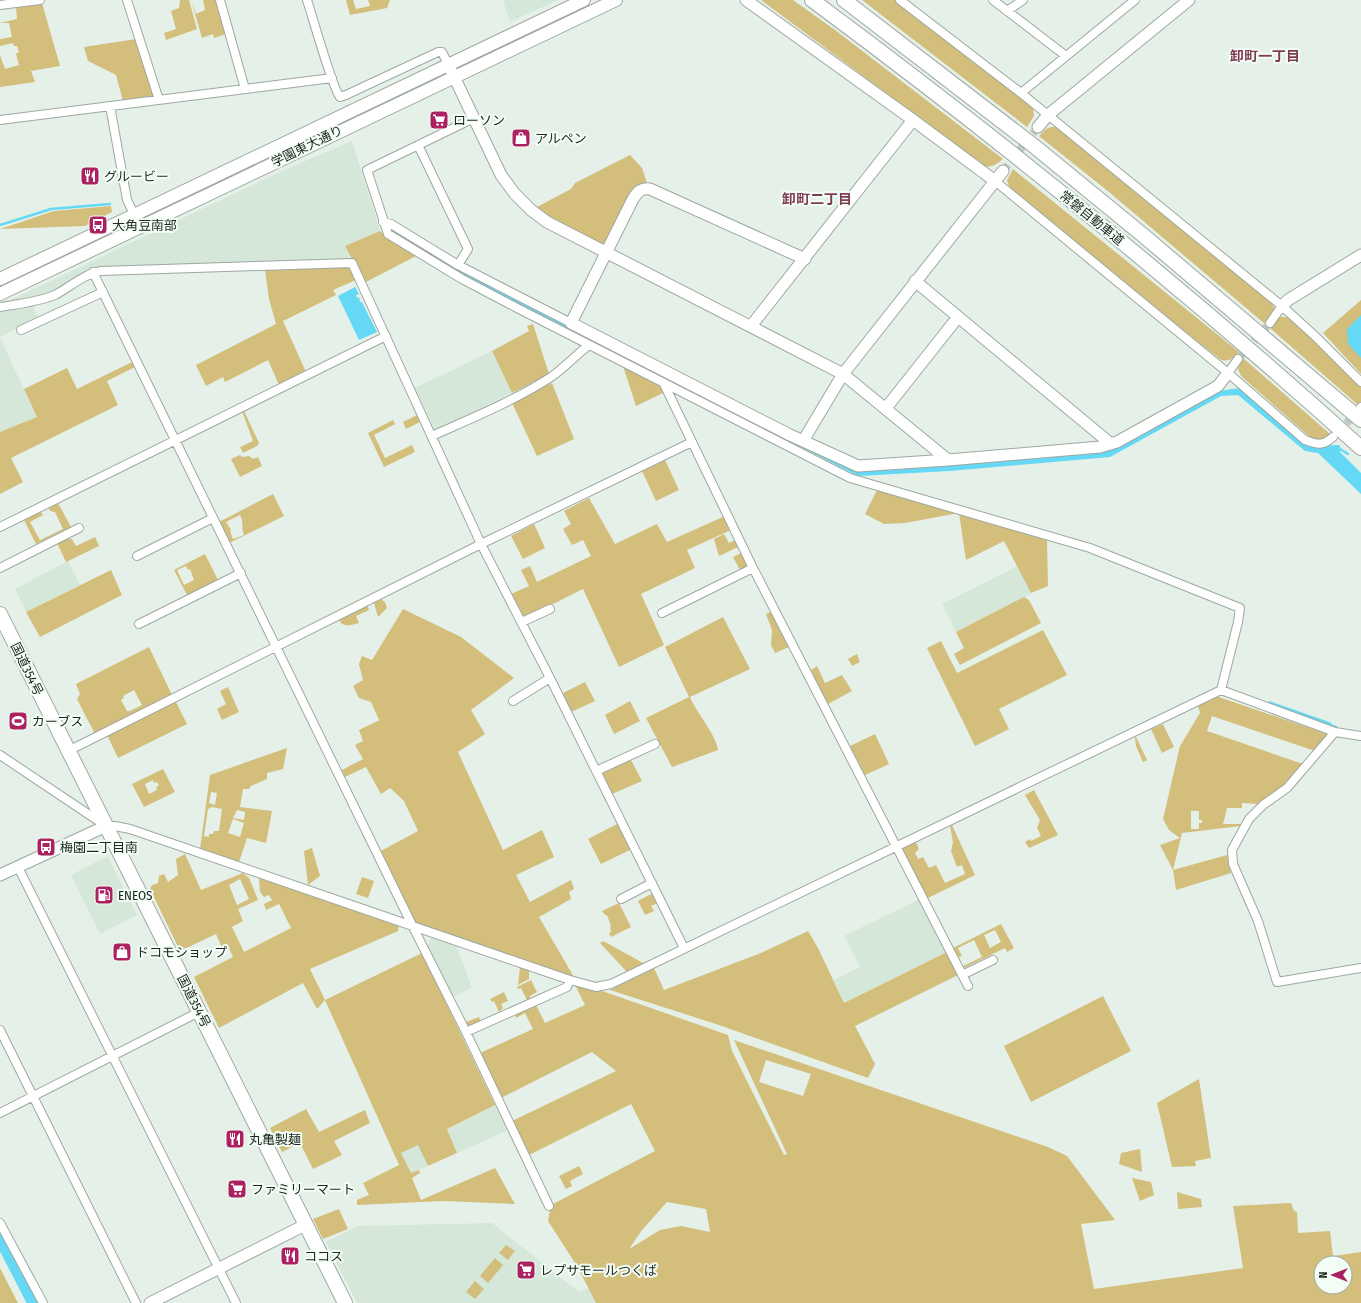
<svg xmlns="http://www.w3.org/2000/svg" width="1361" height="1303" font-family="'Fira Sans Condensed','Noto Sans JP',sans-serif">
	<style>
		.built { fill: #d5e7d9 }
		.green { fill: #d3be7b; fill-rule: evenodd }
		.water { fill: #64d8f4 }
		.lines { fill: none; stroke-linecap: round; stroke-linejoin: round }
		.stream { stroke: #64d8f4; stroke-width: 2.5 }
		.river { stroke: #64d8f4; stroke-width: 15 }
		.street-tunnel { stroke: #bec9c1; stroke-width: 8; stroke-dasharray: 8 4; stroke-linecap: butt }
		.street-casing { stroke: #9da8a0; stroke-width: 10 }
		.secondary-casing { stroke: #9da8a0; stroke-width: 13 }
		.primary-casing { stroke: #9da8a0; stroke-width: 14 }
		.highway-casing { stroke: #9da8a0; stroke-width: 16 }
		.street { stroke: #fff; stroke-width: 8 }
		.secondary { stroke: #fff; stroke-width: 11 }
		.primary { stroke: #fff; stroke-width: 12 }
		.highway { stroke: #fff; stroke-width: 14 }
		.labels { text-anchor: middle; dominant-baseline: central; stroke-width: 4; stroke-linejoin: round; paint-order: stroke }
		.poi-label { font-size: 13px; fill: #232724; stroke: #f2fef5; text-anchor: start }
		.street-label { font-size: 13px; fill: #232724; stroke: #f2fef5 }
		.neighbourhood-label { font-size: 14px; font-weight: bold; fill: #813c55; stroke: #f2fef5 }
	</style>
	<rect width="100%" height="100%" fill="#e5f1e8"/>
	<path class="built" d="M503 0H558L510 22Z
		M352 141 380 231 345 246 350 259 97 269 51 294 2 304 284 170Z
		M33 306 38 318 0 337V311Z
		M0 338 37 417 0 432Z
		M492 351 512 393 435 430 415 388Z
		M68 561 80 585 26 612 15 589Z
		M1018 566 1031 594 956 632 942 604Z
		M108 856 137 915 100 934 71 875Z
		M920 899 947 952 844 1003 834 980 860 967 844 936Z
		M433 936 456 944 472 988 452 997 426 947Z
		M497 1104 508 1130 457 1153 447 1129Z
		M418 1144 428 1166 411 1174 401 1153Z
		M492 1223 579 1292 589 1288 596 1303H357L326 1242 358 1226Z"/>
	<path class="green" d="M180 0H189L197 29 166 40 164 33 176 29 171 11 179 8Z
		M191 0 196 14 205 10 203 0H215L226 34 214 38 213 34 202 38Z
		M346 0H353L356 9 370 6 368 0H390L387 8 350 15Z
		M761 0H793L835 30 1003 159C997 164 992 168 984 166Z
		M862 0H895L1033 107 1034 116 1027 127Z
		M42 3 60 66 31 71 35 82 0 87V55L5 69 19 65 16 54 19 52 17 46H14L13 43 0 46V39L12 37 9 23H0L17 19 16 7 0 8Z
		M136 39 155 94 153 97 123 101 116 75 88 61 84 47Z
		M1051 127H1057L1269 300 1274 307V313L1265 324 1109 192 1039 136 1046 129Z
		M630 155 642 168 648 186 604 248 533 209 571 189 575 183Z
		M1013 169 1239 352C1234 358 1230 362 1221 360L1188 334 1009 187 1007 180Z
		M111 206 112 212 85 226 0 229 54 211Z
		M380 231 418 255 364 283 345 246Z
		M346 267 350 269 356 280 333 290 336 295 283 321 306 372 279 385 268 360 225 382 223 377 206 386 196 365 276 324 269 299 265 270Z
		M1361 300V374L1323 333Z
		M1280 317H1288L1291 319 1358 382 1361 386V402L1358 405 1269 327Z
		M533 324 549 374 512 393 492 351 529 331 527 326Z
		M1243 358 1330 434C1323 440 1319 441 1311 438L1241 376 1238 369Z
		M132 362 135 367 107 381 118 405 11 458 23 482 0 494V432L37 417 24 389 67 368 77 389Z
		M623 366 661 386 663 393 636 406Z
		M552 383 574 439 537 456 512 403Z
		M242 411H244L259 443 257 446 243 453 240 447 253 441Z
		M417 415 420 422 406 429 403 422Z
		M393 420 395 424 374 435 385 458 412 445 415 452 384 467 368 433Z
		M240 455 242 457 249 456 253 459 258 457 262 466 240 477 231 459Z
		M665 460 679 490 656 501 642 471Z
		M877 490 1047 540 1048 586 1031 593 1004 541 966 560 959 513 905 523 884 524 865 514Z
		M273 494 284 516 229 543 219 522ZM240 515C244 522 241 527 244 535L233 539 230 531 231 530 226 522Z
		M589 498 615 544 657 524 667 542 725 516 731 530 687 550 695 568 641 594 664 645 619 667 583 589 527 617 523 616 511 594 529 586 521 570 530 566 537 582 591 556 583 540 572 545 563 529 571 524 564 511Z
		M58 503 71 527 36 544 24 520 41 512 43 515 30 522 40 540 63 529 55 512 50 511 48 507Z
		M534 524 545 548 523 559 511 536Z
		M724 534 729 543 735 540 738 547 719 556 714 539Z
		M95 537 99 546 66 562 57 543 67 539H72L76 546Z
		M743 552 748 564V567L741 572 733 557Z
		M205 554 218 580 187 595 174 570ZM186 566 188 570 190 569 194 580 184 585 177 570Z
		M111 570 122 595 40 637 26 612Z
		M1024 597 1029 600 1041 623 960 665 954 654 964 648 956 632Z
		M381 599 385 602 387 608 378 617 374 603Z
		M367 605 369 610 356 616 359 623C352 625 343 628 339 620Z
		M403 609 461 637 514 678 471 710 485 734 458 752 503 850 542 830 554 857 516 875 530 902 571 880 574 889 569 892 571 899 539 917 574 977 414 922 379 852 418 831 404 801 390 788 381 794 366 767 345 777 342 770 363 759 355 745 363 741 359 730 384 718 379 720 371 702 359 698 353 686 363 680 359 664 362 656 372 660Z
		M772 611 789 647 775 653 771 645 772 630 766 614Z
		M723 617 750 669 690 697C696 712 717 736 718 750L672 767 646 718 689 697 665 647Z
		M1043 630 1067 675 999 709 1009 729 975 746 927 648 941 641 957 673Z
		M149 647 172 695 95 734 77 699 80 694 76 684ZM134 690 142 705 130 711H127L121 700 124 698 123 696Z
		M857 654 860 662 852 666 848 659Z
		M817 666 825 683 842 675 852 691 828 704 810 671Z
		M585 682 595 701 571 712 563 693Z
		M228 687 239 712 222 720 217 709 226 704 220 691Z
		M1216 696 1327 734V736L1315 751 1212 716 1207 731 1303 764 1286 784 1258 804 1242 803V808H1227L1223 824H1241V826L1182 833 1173 870 1227 855 1231 873 1176 890 1173 870 1160 845 1180 838 1169 830 1163 819 1180 746 1200 713 1198 706ZM1191 811H1199V820H1202V823H1199V829H1191Z
		M175 700 187 724 118 758 107 735Z
		M630 701 640 721 614 734 605 715Z
		M1163 724 1174 747 1162 753 1151 729Z
		M875 734 889 764 865 775 850 746Z
		M1135 737H1136L1147 760 1143 762 1136 746Z
		M287 748 283 769 267 773V779L251 786 249 789H243L240 807 272 811 266 843 247 838 239 862 200 849 210 775ZM211 792 217 793 215 805 209 803ZM212 807 222 809 219 831H214L213 834H209V837L204 836 208 809ZM237 810 245 812 244 820 233 818ZM233 819 244 823 240 837 228 833Z
		M631 760 642 781 612 794 601 772Z
		M163 769 175 792 144 807 132 784ZM153 780 154 783 157 782 159 786 156 787 157 790 149 794 145 784Z
		M1034 790 1058 835 1029 848 1025 842 1030 839 1031 841 1041 836 1037 828 1040 820 1025 795Z
		M619 823 632 849 601 864 588 839Z
		M952 825 975 875 926 899 902 850 904 847 916 842 919 849 915 853 918 859 923 857 929 868 936 865 945 883 965 874 962 865 957 867 951 851 953 842 950 826Z
		M312 848 320 876 308 885 304 851Z
		M185 854 201 890 243 873 249 878 258 900 238 909 243 921 232 927 244 952 291 928 279 904 266 910 264 904 272 900 269 895 264 897 260 892 259 878 399 923 398 931 310 969 325 1000 422 953 495 1105 447 1129 457 1153 428 1166 418 1145 401 1153 411 1173 419 1170 420 1173 412 1178 421 1200 495 1168 515 1204 444 1201 357 1205V1200L369 1195 363 1183 399 1165 325 1000 317 1009 303 983 219 1028 194 977 233 957 229 948 223 950 216 934 180 951 150 889 152 885 158 883 159 876 164 874 168 882 178 875 176 859ZM240 879 249 899 237 905 229 885Z
		M362 877 374 881 368 898 356 894Z
		M653 893 658 903 651 906 654 911 645 915 638 901Z
		M619 903 631 927 611 937 609 933 611 932 610 927 611 926 607 915H605L602 911Z
		M1001 924 1014 948 1007 952 1005 948 962 969 961 967 982 957 974 940 958 948 962 956 956 958 951 949ZM995 930 1001 942 990 948 984 935Z
		M808 931 818 948 844 1003 947 952 958 975 855 1026 875 1064 868 1078 719 1025 610 990 654 968 664 990 761 953Z
		M603 941 645 964 627 972 600 943Z
		M520 967 529 969V979L518 985Z
		M531 980 537 992 530 996V999L527 1000 521 988 518 989 517 987Z
		M575 985 605 992 728 1035 732 1051 784 1155 787 1154 734 1040 1048 1147 1067 1156 1115 1220 1081 1224 1094 1289 1243 1268 1233 1206 1291 1203 1294 1211 1297 1212 1298 1233 1330 1231 1333 1256 1361 1252V1303H596L577 1266 548 1221 551 1205 655 1151 631 1104 529 1155 512 1121 616 1071 592 1052 501 1098 480 1053 533 1029 525 1013 516 1018 515 1015 536 1005 545 1023 585 1005ZM766 1060 811 1074 803 1096 759 1082ZM667 1202 706 1209 710 1232 681 1226 660 1230 629 1249 642 1230ZM1321 1263H1345V1287H1321Z
		M504 992 508 1001 501 1004 503 1008 499 1012 494 1001 492 1002 490 999Z
		M1103 996 1131 1051 1031 1102 1004 1046Z
		M479 1017 481 1022 469 1026 466 1022Z
		M1199 1079 1211 1158 1195 1161 1196 1166 1172 1167 1157 1103Z
		M306 1109 319 1132 365 1110 370 1123 334 1141 342 1155 313 1169 300 1143 282 1152 270 1128Z
		M1140 1149 1142 1172 1119 1164 1121 1153Z
		M579 1166 583 1174 570 1181 572 1186 566 1189 559 1176Z
		M1132 1178 1151 1182 1154 1195 1140 1201Z
		M1177 1192 1201 1199 1202 1207 1178 1209Z
		M339 1209 348 1229 323 1239 313 1219Z
		M506 1245 515 1251 508 1260 499 1253Z
		M495 1258 503 1265 488 1283 480 1276Z
		M0 1268 18 1303H0Z
		M475 1281 484 1289 475 1299 466 1292Z"/>
	<path class="water" d="M395 230 520 302 852 469 1109 450 1218 391 1240 388 1308 446 1340 445V452L1361 473V494L1318 453 1305 451 1238 395 1221 396 1110 457 950 471 858 476 473 281 394 233Z
		M355 287 359 294 356 295 357 298 359 297 360 302H362L377 332 359 340 338 296Z
		M1361 315V358L1348 344 1347 329Z
		M1269 701 1332 723 1329 729 1267 706Z"/>
	<g class="lines">
		<path class="stream" d="M0 225 51 209 110 204
			M1336 449H1340L1348 454
			M1329 725 1336 727"/>
		<path class="river" d="M0 1235 35 1303"/>
		<path class="street-tunnel" d="M1003 171 1038 127
			M1238 359 1270 323
			M1338 432 1356 413"/>
		<g class="street-casing">
			<path id="street" d="M127 0 159 100
				M220 0 245 89
				M307 0C312 15 333 90 340 97L346 95 438 52H442L448 64
				M900 0 1021 93 1282 306 1315 336 1361 382
				M993 0 1066 56
				M0 5 40 0
				M1007 11 1023 0
				M1021 93 1135 0
				M110 106 127 200 140 226
				M474 118 367 170 388 234 462 279 519 309 850 478 1090 548 1240 608 1238 622 1221 690
				M0 120 332 78
				M418 145 468 249 458 265
				M995 181 1228 373 1305 440C1318 445 1323 446 1333 437
				M383 222 391 224 458 265 571 323
				M93 272 412 925 466 1032 549 1206
				M0 307C18 304 38 302 55 295 70 287 84 274 101 271L352 263 481 544 550 678 684 948
				M1270 323 1282 306
				M21 330 103 292
				M1228 373 1238 359
				M664 384 752 566 968 986
				M1360 408 1361 407
				M432 436C472 418 514 401 551 377 564 368 576 355 589 345
				M0 527 386 336
				M137 556 213 518
				M0 568 79 528
				M662 613 753 568
				M522 622 550 609
				M139 624 241 573
				M513 701 550 678
				M1335 732 1287 788 1263 805 1249 819 1232 850 1233 864 1258 921 1277 982 1361 968
				M68 751 481 544 692 442
				M0 755 106 826H115L130 829 570 980 596 987 611 984 1221 690 1335 732 1361 736
				M596 771 655 744
				M18 867 236 1303
				M621 899 652 883
				M962 975 993 960
				M0 1030 136 1303
				M466 1032 567 987 570 980
				M0 1113 199 1012
				M0 1223 43 1303"/>
		</g>
		<g class="secondary-casing">
			<path id="secondary" d="M746 0 913 120 995 181
				M448 64 501 175 515 194 531 210 547 222 843 374 948 460
				M1038 127 1048 115 1189 0
				M805 259 650 189C641 188 638 191 633 199L571 323 790 435 858 466 948 460 1100 447 1117 442 1218 386 1228 373
				M915 281 1111 444
				M1282 306 1288 300 1361 255
				M751 326 913 120
				M886 408 958 317
				M803 441 843 374 1003 171
				M0 875 106 826
				M150 1303 305 1225"/>
		</g>
		<g class="primary-casing">
			<path id="primary" d="M0 279 584 0
				M0 294 616 0"/>
		</g>
		<g class="highway-casing">
			<path id="highway" d="M812 0C1002 141 1186 290 1361 448
				M844 0 1034 146 1144 236 1361 420
				M0 614 345 1303"/>
		</g>
		<use href="#street" class="street"/>
		<use href="#secondary" class="secondary"/>
		<use href="#primary" class="primary"/>
		<use href="#highway" class="highway"/>
	</g>
	<defs>
		<g id="supermarket-square" transform="scale(1)"><rect x="-9" y="-9" width="18" height="18" rx="4" fill="#ac2161" stroke="#f2fef5"/><path d="M-6-5.5h2.5l.6 2H6L4.5 2H-2.5L-4.4-4H-6ZM-1.5 3.2a1.3 1.3 0 1 0 .1 0ZM3 3.2a1.3 1.3 0 1 0 .1 0Z" fill="#fff"/></g>
		<g id="shop-square" transform="scale(1)"><rect x="-9" y="-9" width="18" height="18" rx="4" fill="#ac2161" stroke="#f2fef5"/><path d="M-5-2.5h2.3a2.7 3.5 0 0 1 5.4 0H5L5.5 6h-11ZM-1.5-2.5h3a1.5 2.3 0 0 0-3 0Z" fill="#fff"/></g>
		<g id="restaurant-square" transform="scale(1)"><rect x="-9" y="-9" width="18" height="18" rx="4" fill="#ac2161" stroke="#f2fef5"/><path d="M-5-6h1v4h1v-4h1v4h1v-4h1v5L-1.5 .5V6h-2V.5L-5-1ZM5-6V6H3V1.5H1.5Q1.5-4 5-6Z" fill="#fff"/></g>
		<g id="bus-square" transform="scale(1)"><rect x="-9" y="-9" width="18" height="18" rx="4" fill="#ac2161" stroke="#f2fef5"/><path d="M-5-6H5V4H4V6H2V4H-2V6H-4V4H-5ZM-3.5-4V0h7V-4ZM-3.5 1.2v1.5H-2V1.2ZM2 1.2v1.5H3.5V1.2Z" fill="#fff"/></g>
		<g id="stadium-square" transform="scale(1)"><rect x="-9" y="-9" width="18" height="18" rx="4" fill="#ac2161" stroke="#f2fef5"/><path d="M0-5a6.5 5 0 1 0 0 10a6.5 5 0 1 0 0-10ZM-3.5-1.8h7v3.6h-7Z" fill="#fff"/></g>
		<g id="fuel-square" transform="scale(1)"><rect x="-9" y="-9" width="18" height="18" rx="4" fill="#ac2161" stroke="#f2fef5"/><path d="M-5.5-6h7V0h2V4h1.3V-2.5L3-4.5l.8-.8L6-3V5H2.5V1h-1V6h-7ZM-4.2-4.7v3.2H.2V-4.7Z" fill="#fff"/></g>
	</defs>
	<g fill-rule="evenodd">
		<use href="#supermarket-square" x="439" y="120"/>
		<use href="#shop-square" x="521" y="138"/>
		<use href="#restaurant-square" x="90" y="176"/>
		<use href="#bus-square" x="98" y="225"/>
		<use href="#stadium-square" x="18" y="721"/>
		<use href="#bus-square" x="46" y="847"/>
		<use href="#fuel-square" x="104" y="895"/>
		<use href="#shop-square" x="122" y="952"/>
		<use href="#restaurant-square" x="235" y="1139"/>
		<use href="#supermarket-square" x="237" y="1189"/>
		<use href="#restaurant-square" x="290" y="1256"/>
		<use href="#supermarket-square" x="526" y="1270"/>
	</g>
	<g class="labels">
		<g class="poi-label">
			<text x="453" y="120">ローソン</text>
			<text x="535" y="138">アルペン</text>
			<text x="104" y="176">グルービー</text>
			<text x="112" y="225">大角豆南部</text>
			<text x="32" y="721">カーブス</text>
			<text x="60" y="847">梅園二丁目南</text>
			<text x="118" y="895">ENEOS</text>
			<text x="136" y="952">ドコモショップ</text>
			<text x="249" y="1139">丸亀製麺</text>
			<text x="251" y="1189">ファミリーマート</text>
			<text x="304" y="1256">ココス</text>
			<text x="540" y="1270">レプサモールつくば</text>
		</g>
		<g class="street-label">
			<text transform="translate(307 146) rotate(-26)">学園東大通り</text>
			<text transform="translate(1092 218) rotate(39)">常磐自動車道</text>
			<text transform="translate(27 669) rotate(64)">国道354号</text>
			<text transform="translate(194 1001) rotate(63)">国道354号</text>
		</g>
		<g class="neighbourhood-label">
			<text x="1265" y="56">卸町一丁目</text>
			<text x="817" y="199">卸町二丁目</text>
		</g>
	</g>
	<g transform="translate(1333 1275) rotate(270)"><circle r="19" fill="#f2fef5" stroke="#9fa8a1"/>
	<path d="M0-3L7 15L0 10L-7 15Z" fill="#ac2161"/>
	<text y="-6" font-size="11" font-weight="bold" text-anchor="middle" fill="#232724">N</text>
	</g>
</svg>
